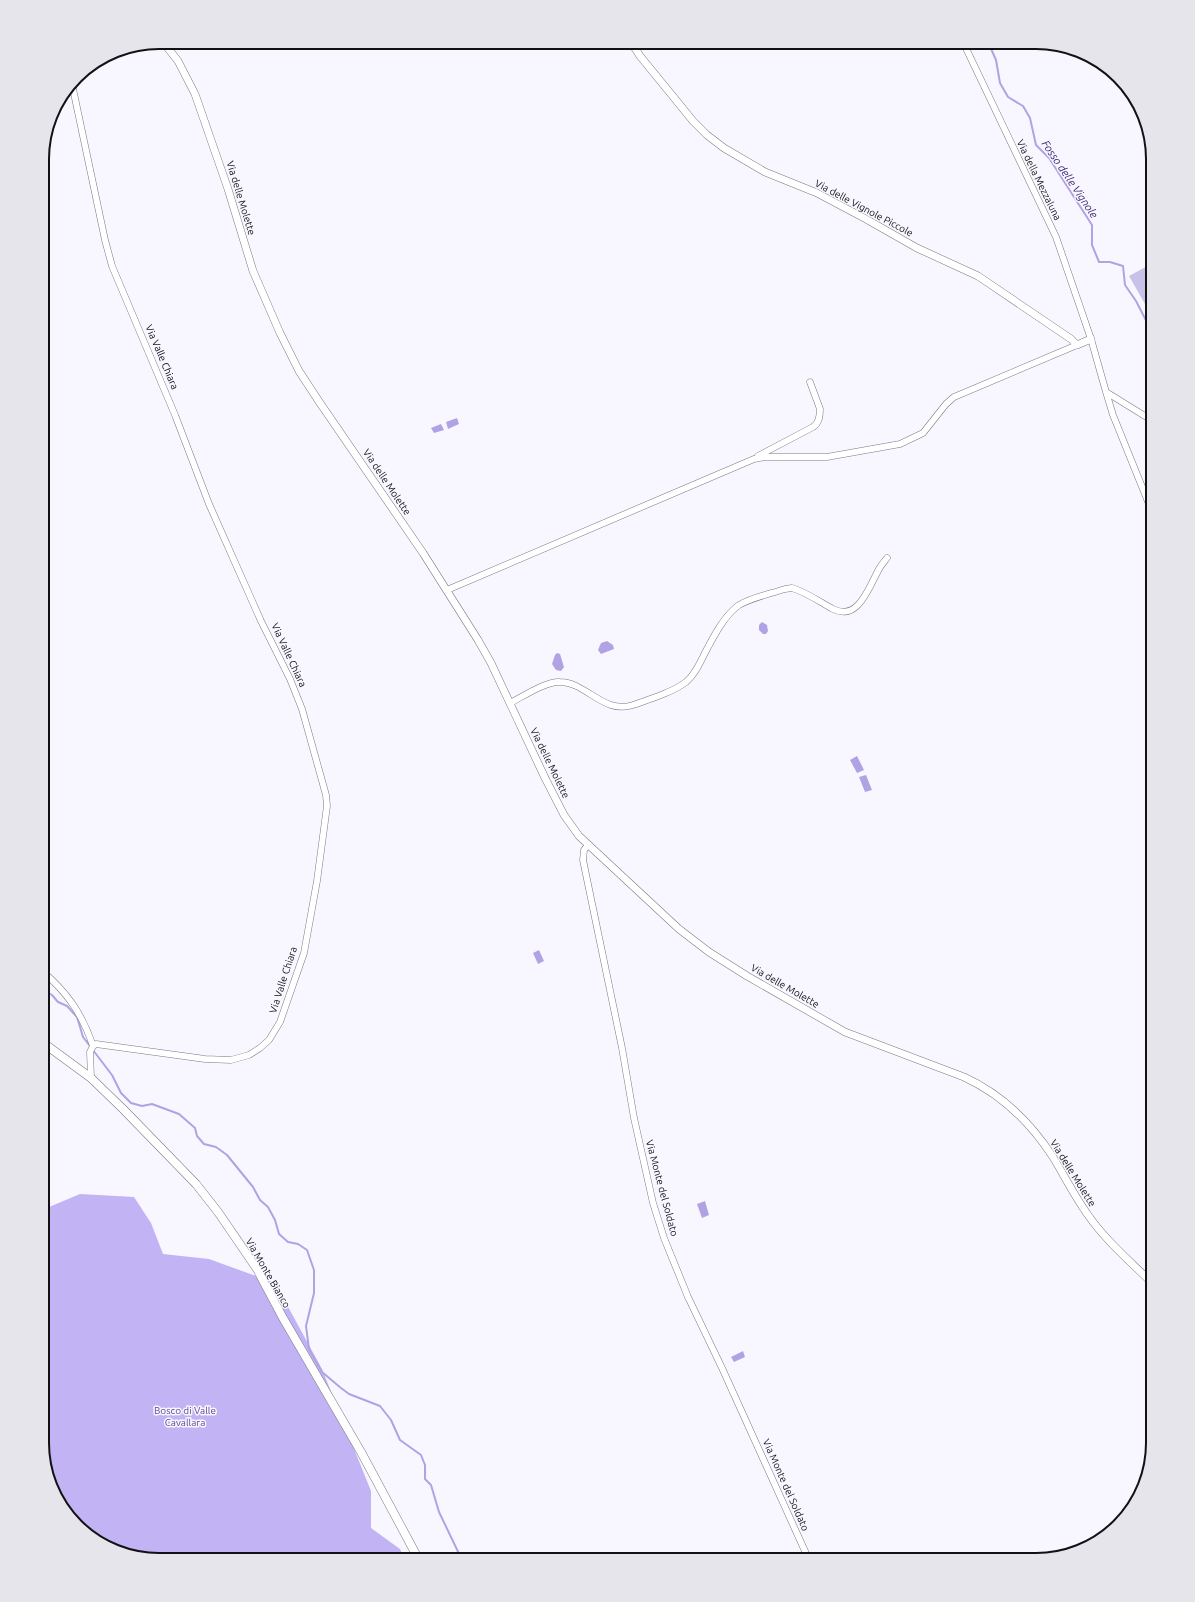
<svg xmlns="http://www.w3.org/2000/svg" width="1195" height="1602" font-family="Ubuntu,sans-serif">
	<style>
		.green { fill: #c8c1e8 }
		.forest { fill: #c1b3f4 }
		.water { fill: #b1a3e3 }
		.lines { fill: none; stroke-linecap: round; stroke-linejoin: round }
		.stream { stroke: #b1a3e3; stroke-width: 2 }
		.minor-casing { stroke: #7a7982; stroke-width: 7 }
		.tertiary-casing { stroke: #7a7982; stroke-width: 8 }
		.secondary-casing { stroke: #7a7982; stroke-width: 9 }
		.minor { stroke: #fff; stroke-width: 6 }
		.tertiary { stroke: #fff; stroke-width: 7 }
		.secondary { stroke: #fff; stroke-width: 8 }
		.labels { text-anchor: middle; dominant-baseline: central; stroke-width: 3; stroke-linejoin: round; paint-order: stroke }
		.street-label { font-size: 10px; fill: #121114; stroke: #f8f7ff }
		.park-label { font-size: 10px; fill: #594390; stroke: #f8f7ff }
		.water-label { font-size: 11px; font-style: italic; fill: #412973; stroke: #f8f7ff }
		.rim { fill: none; stroke: #121114; stroke-width: 2 }
	</style>
	<rect width="100%" height="100%" fill="#f8f7ff"/>
	<path class="green" d="M1153 263V318L1129 276Z"/>
	<path class="forest" d="M80 1194 134 1197 151 1223 163 1254 209 1259 275 1283 322 1369 371 1491V1528L400 1549 405 1560H158L101 1545 95 1535 59 1499 42 1443V1210Z"/>
	<path class="water" d="M457 418 459 424 448 429 446 422Z
		M441 424 444 430 434 433 431 428Z
		M762 622 767 625 768 631 766 634H763L759 630V625Z
		M607 641 613 645 614 649 601 654 598 650 601 643Z
		M557 653 560 654 564 667 561 671 556 670 552 664 555 655Z
		M857 756 864 770 857 773 850 760Z
		M866 775 872 790 865 792 859 777Z
		M539 950 544 961 538 964 533 953Z
		M705 1201 709 1215 702 1218 697 1204Z
		M743 1351 745 1357 734 1362 731 1357Z"/>
	<g class="lines">
		<path class="stream" d="M988 42 996 60 1000 83 1008 97 1023 106 1030 118 1036 145 1049 158 1092 225V245L1099 262H1110L1123 266 1125 285 1136 301 1153 334
			M42 989 52 995 58 1002 67 1006 77 1017 83 1037 112 1075 121 1093 131 1103 142 1106 152 1104 179 1114 195 1128 197 1136 204 1144 216 1147 227 1155 253 1187 260 1200 268 1207 275 1220 279 1234 288 1242 298 1244 307 1250 314 1270V1293L306 1326 309 1349 322 1372 341 1388 349 1394 380 1406 391 1420 400 1440 421 1455 425 1465V1479L431 1485 439 1512 462 1560"/>
		<g class="minor-casing">
			<path id="minor" d="M963 42 1056 237 1091 339 1106 392
				M72 84 105 240 112 266 175 415 209 504 261 621 290 679 302 709 326 795 327 806 317 881 304 953 280 1022 269 1040 260 1048 249 1055 231 1060 205 1059 96 1044 93 1046 90 1052 91 1078
				M758 456 813 427C819 423 820 417 820 409L810 382
				M1153 514 1113 415 1106 392 1153 421
				M447 590 754 459 765 457H827L900 444 923 433 946 404 954 397 1077 345
				M510 703C522 697 546 681 560 682 586 682 604 715 633 705 650 699 671 693 686 682 696 674 701 660 707 649 715 634 725 615 739 605 753 597 770 594 785 589L792 588C806 592 820 602 833 609 858 622 869 587 878 571 880 566 884 562 887 558
				M588 845 584 850 583 860 622 1048 634 1118 653 1203 664 1238 688 1297 722 1368 809 1560
				M42 971C68 993 82 1014 93 1046"/>
		</g>
		<g class="tertiary-casing">
			<path id="tertiary" d="M163 42 178 61 195 94 228 189 253 271 280 333 299 371 320 403 423 553 478 640 491 663 545 778 564 815 579 836 679 929 709 952 747 976 845 1032 964 1077C1001 1094 1031 1123 1053 1157 1065 1177 1075 1197 1088 1215 1106 1241 1131 1262 1153 1284
				M631 42 640 56 693 121 707 135 724 148 765 172 817 193 866 219 917 248 978 276 1071 339 1077 345 1091 339"/>
		</g>
		<g class="secondary-casing">
			<path id="secondary" d="M42 1042 91 1078 124 1110 196 1184 218 1212 257 1269 283 1318 361 1452 419 1560"/>
		</g>
		<use href="#minor" class="minor"/>
		<use href="#tertiary" class="tertiary"/>
		<use href="#secondary" class="secondary"/>
	</g>
	<g class="labels">
		<g class="street-label">
			<text transform="translate(1039 180) rotate(64)">Via della Mezzaluna</text>
			<text transform="translate(241 198) rotate(73)">Via delle Molette</text>
			<text transform="translate(864 208) rotate(28)">Via delle Vignole Piccole</text>
			<text transform="translate(162 357) rotate(67)">Via Valle Chiara</text>
			<text transform="translate(387 482) rotate(56)">Via delle Molette</text>
			<text transform="translate(289 655) rotate(65)">Via Valle Chiara</text>
			<text transform="translate(550 763) rotate(64)">Via delle Molette</text>
			<text transform="translate(283 980) rotate(-72)">Via Valle Chiara</text>
			<text transform="translate(785 986) rotate(30)">Via delle Molette</text>
			<text transform="translate(1073 1173) rotate(58)">Via delle Molette</text>
			<text transform="translate(662 1188) rotate(75)">Via Monte del Soldato</text>
			<text transform="translate(268 1273) rotate(60)">Via Monte Bianco</text>
			<text transform="translate(786 1485) rotate(66)">Via Monte del Soldato</text>
		</g>
		<g class="park-label">
			<text x="185" y="1410">Bosco di Valle<tspan x="185" dy="12">Cavallara</tspan></text>
		</g>
		<g class="water-label">
			<text transform="translate(1070 179) rotate(56)">Fosso delle Vignole</text>
		</g>
	</g>
	<path d="M0 0H1195V1602H0ZM159 49H1036A110 110 0 0 1 1146 159V1443A110 110 0 0 1 1036 1553H159A110 110 0 0 1 49 1443V159A110 110 0 0 1 159 49Z" fill="#e6e5ec" fill-rule="evenodd"/>
	<path class="rim" d="M159 49H1036A110 110 0 0 1 1146 159V1443A110 110 0 0 1 1036 1553H159A110 110 0 0 1 49 1443V159A110 110 0 0 1 159 49Z"/>
</svg>
